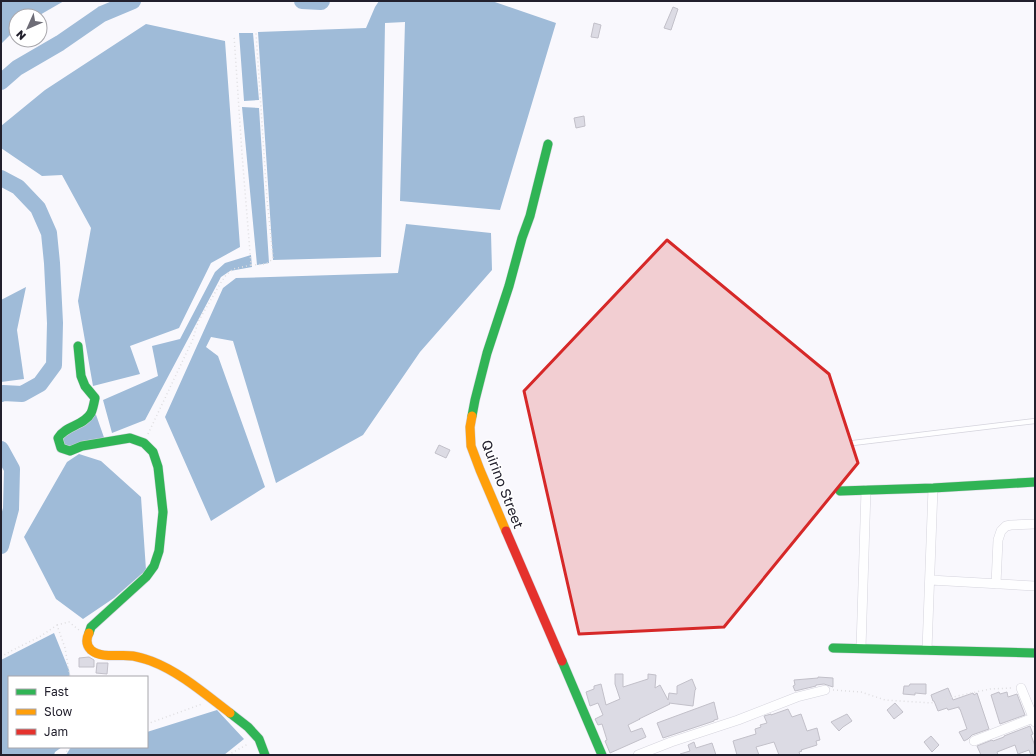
<svg xmlns="http://www.w3.org/2000/svg" width="1036" height="756" font-family="'Golos Text',sans-serif">
	<style>
		.water { fill: #9fbbd8 }
		.lines { fill: none; stroke-linecap: round; stroke-linejoin: round }
		.river { stroke: #9fbbd8; stroke-width: 16 }
		.building { fill: #dcdbe4; stroke: #c2c0c9 }
		.lane-casing { stroke: #d5d4dd; stroke-width: 6 }
		.street-casing { stroke: #d5d4dd; stroke-width: 10 }
		.fast-casing { stroke: #d5d4dd; stroke-width: 10 }
		.slow-casing { stroke: #d5d4dd; stroke-width: 10 }
		.jam-casing { stroke: #d5d4dd; stroke-width: 10 }
		.path { stroke: #dfdee1; stroke-width: 1.5; stroke-dasharray: 1 3; stroke-linecap: butt }
		.lane { stroke: #fefeff; stroke-width: 4.5 }
		.street { stroke: #fefeff; stroke-width: 9 }
		.fast { stroke: #30b455; stroke-width: 9 }
		.slow { stroke: #ff9f0a; stroke-width: 9 }
		.jam { stroke: #e5322d; stroke-width: 9 }
		.marked { fill: #d62828; fill-opacity: 0.2; stroke: #d62828; stroke-width: 3; stroke-linejoin: round }
		.labels { text-anchor: middle; dominant-baseline: central; stroke-width: 3; stroke-linejoin: round; paint-order: stroke }
		.street-label { font-size: 14px; fill: #22202d; stroke: #fff }
	</style>
	<rect width="100%" height="100%" fill="#f9f8fd"/>
	<path class="water" d="M1 1H64L38 16H16V29L1 44Z
		M379 1H492L556 23 500 210 400 201 405 22 385 23 381 257 273 260 258 32 366 28 375 7Z
		M146 24 225 41 240 247 211 263 179 328 130 346 140 374 93 386 78 301 91 228 62 175 42 176 1 148V126L45 90Z
		M239 33H253L259 100 244 101Z
		M242 107 259 108 269 263 257 265Z
		M406 224 491 233 492 270 420 352 363 435 276 483 233 341 211 337 206 347 218 356 265 487 211 521 165 417 223 288 236 278 398 273Z
		M251 255 252 267 230 271 221 277 145 420 112 433 103 400 158 376 152 346 180 339 215 272 225 263Z
		M26 287 17 330 24 379 1 382V300Z
		M94 409 107 446 68 450 61 441Z
		M79 454 101 461 141 497 146 570 114 598 83 619 56 599 24 537 67 462Z
		M54 633 69 670 70 677H9V747H62L55 752 54 755H1V660Z
		M217 710 244 739 224 755H66L71 747H147V732Z"/>
	<g class="lines">
		<path class="river" d="M302 1 321 2 322 1
			M1 82 17 68 60 43 102 14 133 1
			M1 178 18 187 38 208 49 233 52 263 55 323 54 365 40 384 22 394 3 393 1 394
			M1 449 12 469 11 509 1 546"/>
	</g>
	<path class="building" d="M673 7 678 9 671 30 664 28Z
		M594 23 601 25 598 38 591 37Z
		M584 116 585 126 576 128 574 118Z
		M439 445 450 450 446 458 435 453Z
		M89 657 94 660V667H79V658Z
		M97 663H108L107 674 96 673Z
		M615 674H623V687L648 679V674L656 675 655 688 660 685 668 700 669 693 677 694V686L692 679 696 689 695 690 693 706 669 703 670 704 639 719H640L628 725 631 732 642 728 646 737 610 753 605 741 607 740 602 724 598 725 595 719 603 715 598 703 590 706 586 692 594 689V686L601 684 606 705 620 699 615 684Z
		M818 677 833 678V687L824 684 816 685V686L795 691 793 686 795 685 794 680 818 678Z
		M910 684H926V694L915 693V695L903 694 904 686H909Z
		M948 688 953 700 973 693 974 695 977 693 989 729 972 735 968 739 964 741 959 732 967 729 960 709H959V707L948 710 947 708 938 711 934 701H933L931 695Z
		M999 692 1000 694 1007 692 1008 697 1017 694 1025 715 1000 724 991 695Z
		M714 702 718 719 714 720V721L663 738 657 723Z
		M895 703 903 712 894 719 887 710Z
		M788 709 792 717 801 714 807 731 817 728 820 740 816 741 817 745 801 750 802 751 799 752 800 755H779L774 742 756 747 759 755H737L733 741 756 734 755 729 761 727 760 725 767 723 764 716 771 714V715Z
		M847 714 852 721 843 727 839 731 831 722Z
		M1030 726 1033 734 1031 735 1035 746V755H1031L1029 750 1018 754 1015 745 997 752 998 755H981L977 746 992 740 993 741 1004 737V736Z
		M931 736 939 745 932 752 924 742Z
		M694 742 696 748 712 743 716 755H680V754L690 751 688 745Z"/>
	<g class="lines">
		<g class="lane-casing">
			<path id="lane" d="M853 443 1035 421"/>
		</g>
		<g class="street-casing">
			<path id="street" d="M930 580 1035 586
				M996 584 998 540 1001 531 1006 526 1011 525 1035 524
				M861 648 866 490
				M927 650 933 488
				M1021 688 1035 722
				M974 741 1033 718
				M638 755 671 742 738 720 797 697 825 690"/>
		</g>
		<g class="fast-casing">
			<path id="fast" d="M78 346 81 376 85 386 95 398C94 403 93 409 91 413 84 426 66 425 58 438L61 448 70 451 82 446 130 438 144 443 153 452 158 467 163 512 159 551 154 566 146 577 91 627 89 633
				M472 416 475 400 487 353 509 286 522 238 530 216 548 144
				M840 491 933 488 1035 482
				M833 648 1035 653
				M562 661 602 755
				M230 713 248 727 259 739 265 755"/>
		</g>
		<g class="slow-casing">
			<path id="slow" d="M472 416 470 427 471 446 480 470 506 531
				M89 633C86 639 86 645 91 650 102 659 120 654 133 656 139 657 145 659 151 661 180 672 205 694 230 713"/>
		</g>
		<g class="jam-casing">
			<path id="jam" d="M506 531 562 661"/>
		</g>
		<path class="path" d="M251 265C260 264 269 266 273 257L267 199 256 33
			M148 434 193 339 198 322 220 284 226 275 233 269 251 265 249 240 242 154 234 35
			M57 625 69 622 79 630
			M1 657 11 651 41 636 57 625 65 648 70 677
			M96 677 97 676
			M833 690 861 692 885 700 931 703 953 697 990 689 1012 688
			M147 724 202 704
			M64 755 70 747
			M228 755 248 744"/>
		<use href="#lane" class="lane"/>
		<use href="#street" class="street"/>
		<use href="#fast" class="fast"/>
		<use href="#slow" class="slow"/>
		<use href="#jam" class="jam"/>
	</g>
	<path class="marked" d="M667 240 829 374 858 463 724 627 579 634 524 391Z"/>
	<g class="labels">
		<g class="street-label">
			<text transform="translate(503 484) rotate(69)">Quirino Street</text>
		</g>
	</g>
	<rect width="1036" height="756" fill="none" stroke="#22202d" stroke-width="4"/>
	<rect x="8" y="676" width="140" height="72" fill="#ffffff" stroke="#a7a6ab"/>
	<rect x="16" y="689" width="20" height="6" fill="#30b455" stroke="#a7a6ab"/>
	<text x="44" y="696" font-size="12" fill="#22202d">Fast</text>
	<rect x="16" y="709" width="20" height="6" fill="#ff9f0a" stroke="#a7a6ab"/>
	<text x="44" y="716" font-size="12" fill="#22202d">Slow</text>
	<rect x="16" y="729" width="20" height="6" fill="#e5322d" stroke="#a7a6ab"/>
	<text x="44" y="736" font-size="12" fill="#22202d">Jam</text>
	<g transform="translate(28 28) rotate(225)"><circle r="19" fill="#ffffff" stroke="#a7a6ab"/>
	<path d="M0-3L7 15L0 10L-7 15Z" fill="#6d6c76"/>
	<text y="-6" font-size="11" font-weight="bold" text-anchor="middle" fill="#22202d">N</text>
	</g>
</svg>
